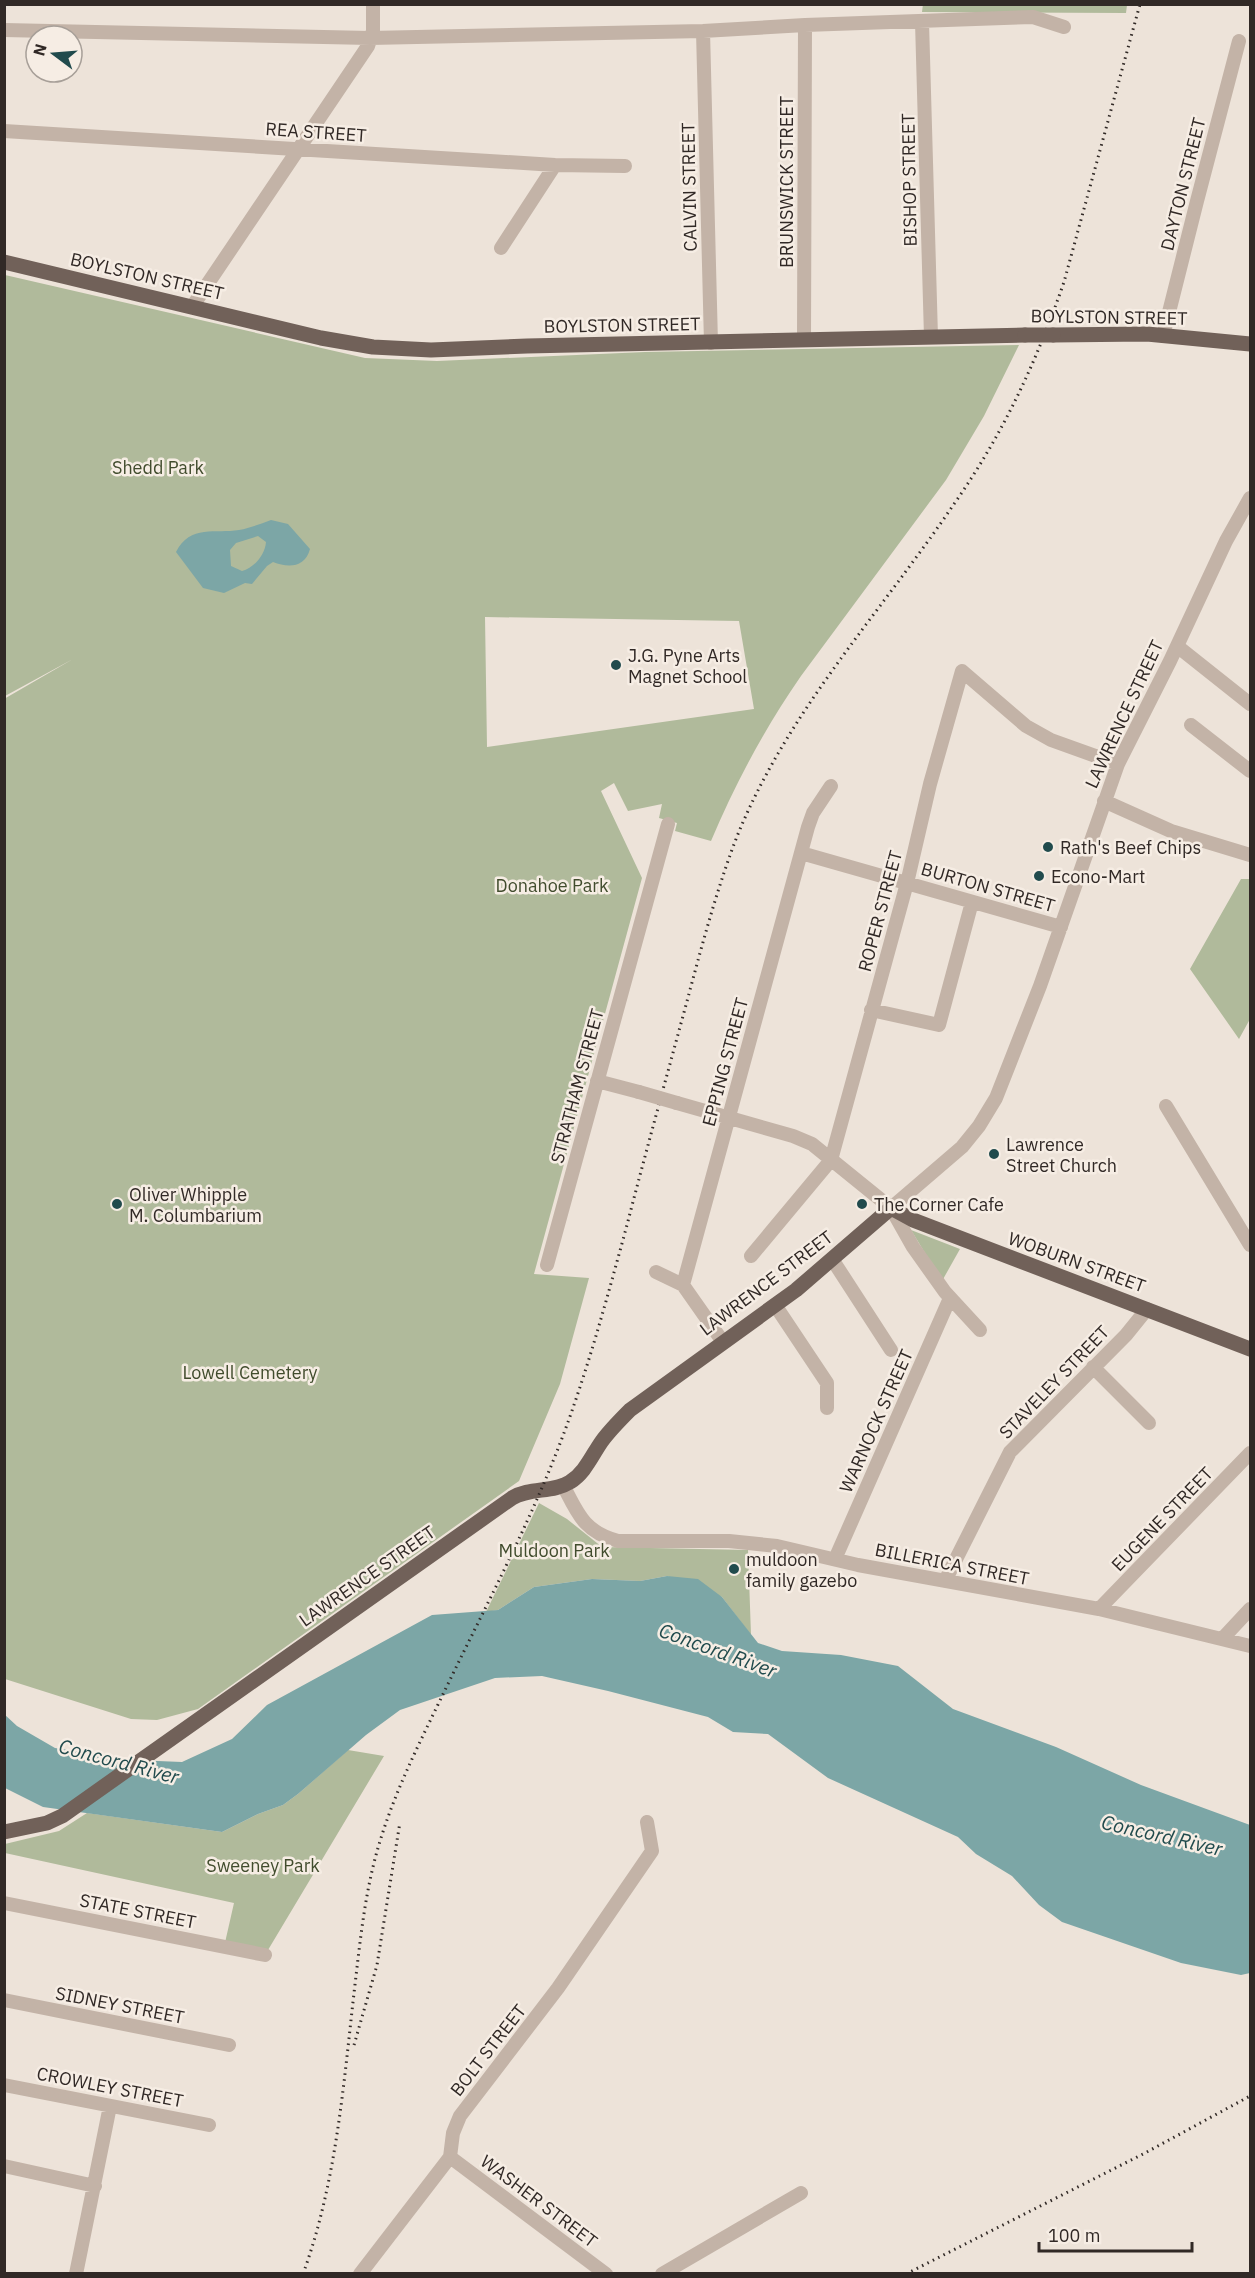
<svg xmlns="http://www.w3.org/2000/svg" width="1255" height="2278" font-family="'IBM Plex Sans',sans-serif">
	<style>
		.green { fill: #b0ba9b; fill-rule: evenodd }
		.water { fill: #7ca6a6; fill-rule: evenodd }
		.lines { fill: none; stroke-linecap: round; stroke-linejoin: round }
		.minor { stroke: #c3b3a7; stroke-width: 14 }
		.major { stroke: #716159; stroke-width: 15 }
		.rail { stroke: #312926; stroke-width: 3; stroke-dasharray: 1.5 4.5; stroke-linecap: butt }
		.minor-bridge { stroke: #c3b3a7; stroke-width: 14 }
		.major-bridge { stroke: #716159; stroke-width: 15 }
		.poi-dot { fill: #214b4d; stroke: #f6ede4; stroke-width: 2 }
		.labels { text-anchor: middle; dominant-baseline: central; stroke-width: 5; stroke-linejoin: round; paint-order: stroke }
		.street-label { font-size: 18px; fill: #312926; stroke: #f6ede4 }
		.park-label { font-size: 18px; fill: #414c2d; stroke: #f6ede4 }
		.poi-label { font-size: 18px; fill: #312926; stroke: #f6ede4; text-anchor: start }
		.water-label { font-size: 20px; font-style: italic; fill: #214b4d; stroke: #f6ede4 }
	</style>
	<rect width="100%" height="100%" fill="#ede3d9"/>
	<path class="green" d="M923 4 1127 5 1126 13 922 12Z
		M5 275 365 358 437 361 645 352 1019 345 984 416 946 480 801 676C765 728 736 782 711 841L675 831 677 823 659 818 662 804 628 811 614 783 601 791 642 878 534 1274 589 1278 560 1384 519 1481 198 1709 157 1720 131 1719 5 1679 4 699 73 659 5 696ZM485 617 739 621 754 709 487 747Z
		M1241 879H1250V1019L1239 1039 1190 969Z
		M911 1230 960 1249 942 1281Z
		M539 1503 567 1519 602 1547 748 1550 751 1635 722 1597 667 1576 640 1581 592 1579 534 1587 498 1610 486 1612Z
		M348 1750 384 1756 265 1955 224 1947 234 1903 5 1853V1844L59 1831 87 1813 222 1832 258 1814 283 1805 298 1794Z"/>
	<path class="water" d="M271 520 288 524 310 549C305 568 288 568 273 562L267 566 252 584 245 583 224 593 203 588 176 552C190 524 216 534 239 530 250 528 260 524 271 520ZM258 536 266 542C265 555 254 568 242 571L231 566 230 550 236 543Z
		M667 1576 698 1579 722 1597 758 1643 782 1651 841 1655 898 1666 953 1709 1056 1747 1141 1785 1250 1825V1973L1241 1975 1181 1963 1062 1922 1039 1905 1012 1876 976 1854 958 1837 828 1778 768 1734 733 1732 708 1717 608 1691 542 1676 495 1678 400 1710 366 1735 298 1794 283 1805 258 1814 222 1832 43 1807 5 1788 4 1714 17 1726 55 1748 133 1760 182 1762 232 1739 267 1705 432 1615 498 1610 534 1587 592 1579 640 1581Z"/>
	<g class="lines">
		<path class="minor" d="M922 22 931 337
			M4 30 370 38 703 31 805 25 1033 17 1064 27
			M703 31 711 343
			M4 131 555 165 625 166
			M501 248 555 165
			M192 307 368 46 373 31V4
			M1163 336 1197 201 1239 41
			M804 340 805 25
			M1177 646 1250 704
			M1191 725 1250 771
			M1104 801 1171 831 1250 855
			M801 853 1061 927
			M871 1010 939 1025 972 902
			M597 1081 639 1092
			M677 1103 793 1136 812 1144 891 1208 913 1247 945 1292 980 1330
			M1166 1106 1250 1245
			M891 1208 962 1147 979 1126 996 1098 1040 986 1118 764 1170 661 1226 541 1250 498
			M751 1256 831 1160 907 883 930 784 962 671 1026 726 1051 740 1118 764
			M832 1259 891 1350
			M547 1265 668 824
			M656 1272 683 1285
			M775 1305 827 1383V1408
			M723 1342 683 1285 808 827 813 813 831 786
			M1093 1367 1149 1423
			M563 1485C578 1514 584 1532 618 1541H729L777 1546 858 1565 1099 1609 1250 1646
			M835 1559 950 1298
			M945 1581 1010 1452 1126 1335 1147 1309
			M1099 1609 1250 1453
			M1223 1638 1250 1609
			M4 1903 265 1955
			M4 2000 229 2045
			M4 2085 209 2125
			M450 2157 606 2274
			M4 2166 95 2186
			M76 2274 110 2106
			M360 2274 450 2157 453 2133 460 2116 558 1988 652 1851 647 1822
			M662 2274 801 2193"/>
		<path class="major" d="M4 262 321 338 373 347 431 350 527 346 1025 335
			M1053 335 1147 334 1250 344
			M4 1832 47 1823 62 1816 512 1498C530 1487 553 1493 570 1482 585 1473 592 1455 602 1441 610 1430 620 1420 630 1410L796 1290 891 1208 913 1220 1250 1349"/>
		<path class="rail" d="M354 2045 377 1965 400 1822
			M303 2274C338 2178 344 2076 356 1976 361 1933 366 1889 378 1848 394 1792 421 1740 446 1688 488 1601 535 1514 568 1422 591 1358 609 1291 627 1225 645 1155 664 1086 683 1016 699 957 714 897 736 839 786 713 879 615 954 504 1003 434 1036 363 1064 282L1140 4
			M906 2274 1145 2153 1250 2096"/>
		<path class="minor-bridge" d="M639 1092 677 1103"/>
		<path class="major-bridge" d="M1025 335H1053"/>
	</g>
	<g class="poi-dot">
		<circle cx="616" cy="665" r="6"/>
		<circle cx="1048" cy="847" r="6"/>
		<circle cx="1039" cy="876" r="6"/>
		<circle cx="994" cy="1154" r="6"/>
		<circle cx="117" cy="1204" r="6"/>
		<circle cx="862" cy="1204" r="6"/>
		<circle cx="734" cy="1569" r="6"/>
	</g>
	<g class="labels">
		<g class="street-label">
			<text transform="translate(316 132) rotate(4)">REA STREET</text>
			<text transform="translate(909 180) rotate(-91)">BISHOP STREET</text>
			<text transform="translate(786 182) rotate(-90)">BRUNSWICK STREET</text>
			<text transform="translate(1183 184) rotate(-76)">DAYTON STREET</text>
			<text transform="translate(689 187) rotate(-91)">CALVIN STREET</text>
			<text transform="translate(147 276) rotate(13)">BOYLSTON STREET</text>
			<text transform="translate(1109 317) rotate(1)">BOYLSTON STREET</text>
			<text transform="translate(622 325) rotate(-1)">BOYLSTON STREET</text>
			<text transform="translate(1124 714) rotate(-65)">LAWRENCE STREET</text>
			<text transform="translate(988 887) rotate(16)">BURTON STREET</text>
			<text transform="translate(880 911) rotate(-75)">ROPER STREET</text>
			<text transform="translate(725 1062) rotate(-75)">EPPING STREET</text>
			<text transform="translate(577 1086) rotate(-75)">STRATHAM STREET</text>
			<text transform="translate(1077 1262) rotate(20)">WOBURN STREET</text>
			<text transform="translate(766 1283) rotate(-37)">LAWRENCE STREET</text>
			<text transform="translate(1054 1382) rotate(-46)">STAVELEY STREET</text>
			<text transform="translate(876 1421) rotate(-66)">WARNOCK STREET</text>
			<text transform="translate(1162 1519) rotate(-46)">EUGENE STREET</text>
			<text transform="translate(952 1564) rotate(11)">BILLERICA STREET</text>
			<text transform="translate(367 1576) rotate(-35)">LAWRENCE STREET</text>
			<text transform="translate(138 1911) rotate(11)">STATE STREET</text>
			<text transform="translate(120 2005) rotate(11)">SIDNEY STREET</text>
			<text transform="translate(488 2050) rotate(-52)">BOLT STREET</text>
			<text transform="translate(110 2087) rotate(11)">CROWLEY STREET</text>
			<text transform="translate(539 2201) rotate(37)">WASHER STREET</text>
		</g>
		<g class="park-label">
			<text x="158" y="467">Shedd Park</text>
			<text x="552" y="885">Donahoe Park</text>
			<text x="250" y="1372">Lowell Cemetery</text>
			<text x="554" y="1550">Muldoon Park</text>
			<text x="263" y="1865">Sweeney Park</text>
		</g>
		<g class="poi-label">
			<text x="628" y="655">J.G. Pyne Arts<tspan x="628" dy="21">Magnet School</tspan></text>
			<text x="1060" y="847">Rath's Beef Chips</text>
			<text x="1051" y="876">Econo-Mart</text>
			<text x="1006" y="1144">Lawrence<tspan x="1006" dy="21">Street Church</tspan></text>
			<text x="129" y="1194">Oliver Whipple<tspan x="129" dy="21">M. Columbarium</tspan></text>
			<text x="874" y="1204">The Corner Cafe</text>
			<text x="746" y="1559">muldoon<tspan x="746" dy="21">family gazebo</tspan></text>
		</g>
		<g class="water-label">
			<text transform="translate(718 1650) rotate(20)">Concord River</text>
			<text transform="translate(119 1761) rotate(15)">Concord River</text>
			<text transform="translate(1162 1835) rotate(13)">Concord River</text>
		</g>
	</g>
	<rect width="1255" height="2278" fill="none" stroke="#312926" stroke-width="12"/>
	<g transform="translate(54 54) rotate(286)"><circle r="28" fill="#f6ede4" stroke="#a79f98" stroke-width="1.5"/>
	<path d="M0-4.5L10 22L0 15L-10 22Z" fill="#214b4d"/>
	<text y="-9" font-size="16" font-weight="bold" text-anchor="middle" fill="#312926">N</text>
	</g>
	<path d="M1039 2242v9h153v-9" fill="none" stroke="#312926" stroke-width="3"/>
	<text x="1048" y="2242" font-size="18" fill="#312926" stroke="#f6ede4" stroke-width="4.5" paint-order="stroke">100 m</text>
</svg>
